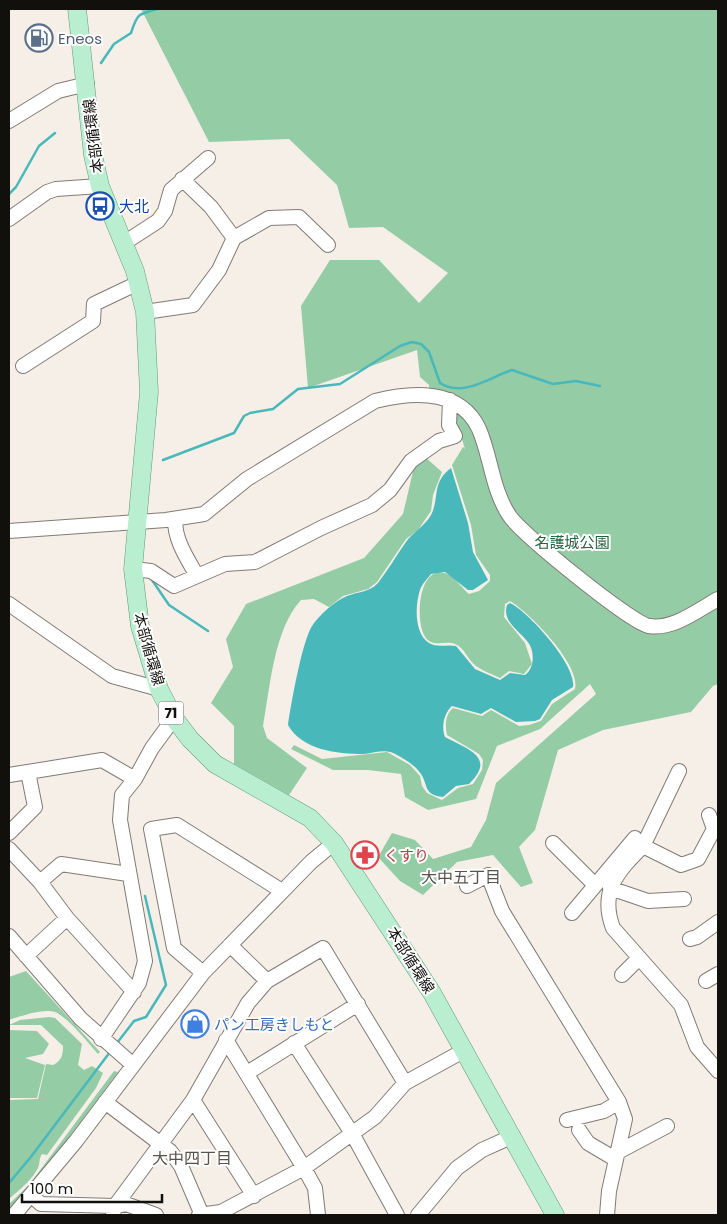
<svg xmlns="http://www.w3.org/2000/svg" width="727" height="1224" font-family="Poppins,'Noto Sans JP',sans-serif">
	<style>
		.green { fill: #94cca6 }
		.water { fill: #49b8bb }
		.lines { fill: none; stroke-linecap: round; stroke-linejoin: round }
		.stream { stroke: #49b8bb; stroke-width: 2.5 }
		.minor-casing { stroke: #817b75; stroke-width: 16 }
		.major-casing { stroke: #609a77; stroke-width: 19 }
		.minor { stroke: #fff; stroke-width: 14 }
		.major { stroke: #b9efd0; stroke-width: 18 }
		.labels { text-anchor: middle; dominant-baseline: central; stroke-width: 4; stroke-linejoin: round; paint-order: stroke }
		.shield { fill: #fff; stroke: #595856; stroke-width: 1 }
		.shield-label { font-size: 14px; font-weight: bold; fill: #12100d }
		.service-label { font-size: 15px; fill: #4e5e75; stroke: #fff; text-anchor: start }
		.street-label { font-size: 15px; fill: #12100d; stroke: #fff }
		.transit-label { font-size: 15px; fill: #164399; stroke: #fff; text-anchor: start }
		.park-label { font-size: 15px; fill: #21643e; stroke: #fff }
		.health-label { font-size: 15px; fill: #be3a42; stroke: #fff; text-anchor: start }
		.shop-label { font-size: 15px; fill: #366cbe; stroke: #fff; text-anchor: start }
		.neighbourhood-label { font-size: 16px; fill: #59534d; stroke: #fff }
	</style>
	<rect width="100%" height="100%" fill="#f6efe7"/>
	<path class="green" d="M141 9H718V684L713 686 691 712 603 730 558 750 535 830 519 847 533 883 521 887 493 855 457 862 423 895 400 881 378 857 392 833 415 840 433 859 471 847 486 820 496 783 596 694 590 684 540 729 497 746 476 799 428 810 405 797 401 774 368 770H333L291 749 294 745 322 759 387 752 410 765 420 776 422 786 427 793 442 800 458 788 473 784 482 770 483 760 479 754 447 735C445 725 445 715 453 708L482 716 491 710 519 726 529 725 541 721 552 704 575 689C581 665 530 613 510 601L505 604 504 617 525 643 532 664 524 674 509 671 500 678C492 674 483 671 476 666 467 659 465 648 455 644 445 640 431 649 424 635 415 618 419 560 449 575 456 579 463 589 469 594L479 591 490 581V575L476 555 471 525 452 465 463 447 465 449 454 414 429 390V385L420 377 417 350 308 388 301 306 330 260H379L419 303 448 273 383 227 349 228 337 185 289 139 209 142Z
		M425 457 442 472 433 495 431 511 418 530 406 539 377 582 368 589 343 596 329 607 314 599 301 600C274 629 270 688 263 726L267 738 307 768 289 795 234 764V726L211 703 233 667 226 639 246 604 364 558 403 514 415 463Z
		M26 971 100 1052 98 1054C88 1043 69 1018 55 1012 43 1008 21 1016 9 1020V977Z
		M49 1017 55 1018 82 1044 78 1065 84 1070 92 1066 103 1073 96 1088 47 1155 42 1154C39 1159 40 1160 39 1165 35 1178 18 1191 9 1199V1100L38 1099 46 1064 53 1065C61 1061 63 1056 63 1046L41 1025H9L20 1020Z
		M9 1030 37 1031 49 1044 43 1054 25 1058 45 1065 37 1098H9Z
		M114 1071 118 1072 52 1160 9 1213V1204L29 1185Z"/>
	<path class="water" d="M451 468 468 523 473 552 488 580 473 590H468L445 572 431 574C427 579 422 584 420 590 415 605 414 634 429 643 437 648 447 644 456 646L475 669 500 680 510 673 525 675C535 668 535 650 527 641 518 630 502 621 507 605L510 603C529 612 577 666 573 687L552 700 540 719 535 721 516 722 491 708 481 714 452 706C444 713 441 727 445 737 467 749 497 757 469 784L456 786 443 797C423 794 429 787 421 774 416 766 406 760 397 755 386 748 376 753 364 754 337 754 302 750 288 725 291 704 302 642 312 626 319 615 335 601 347 596 357 592 370 592 378 583 388 570 396 556 406 542 412 533 425 526 431 515 440 498 431 483 451 468Z"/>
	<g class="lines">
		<path class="stream" d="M101 63 114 44 131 33C137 14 138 14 157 9
			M9 194 16 187 39 146 55 133
			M163 460 234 433 244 416 250 413 273 409 298 389 340 384 400 346 412 342 421 344 429 352 440 383C463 398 490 377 512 370L553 384 576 381 600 386
			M152 580 169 605 208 631
			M117 1043 134 1021 146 1017 166 985 145 896
			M9 1183 30 1158 110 1052"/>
		<g class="minor-casing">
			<path id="minor" d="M9 121 58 91 87 84
				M182 179 211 207 234 238
				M9 219 47 192 56 189 100 186
				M124 243 158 221 165 211 171 190 208 158
				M145 312 193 305 219 270 234 238 269 218 299 217 328 245
				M23 366 93 321 94 304 138 283
				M175 520C175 541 187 558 197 576
				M9 531 166 520 204 514 247 479 375 401C411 392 460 388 479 429 491 457 492 489 509 515 519 532 631 623 649 626 673 630 698 610 718 599
				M133 569 151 571 174 586 225 564 255 562 321 528 372 505 390 490 411 461 439 441 455 436 449 425 450 400
				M9 604 112 676 159 689
				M9 775 102 760 135 779
				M709 815 714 829
				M718 829H714L698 859 681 865 643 846C618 871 599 891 613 928L681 1005 697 1047 718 1071
				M9 833 35 807 28 772
				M553 843 594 884
				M643 846 679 771
				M9 849 40 882 67 918 134 992
				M40 882 61 864 128 874
				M467 886 488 875 502 911 619 1102 625 1119 609 1191 607 1215
				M610 888 648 901 684 899
				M572 913 635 838
				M9 936 81 1019 132 1064
				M690 939 697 937 718 922
				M230 945 267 981
				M26 956 67 918
				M203 973 174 948 151 829 177 825 282 891
				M622 975 639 958
				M706 981 718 974
				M101 1039 139 983 145 961 120 820 122 795 135 779 152 748 174 718
				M226 1040 304 1168 315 1188 318 1215
				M294 1043 353 1135 397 1215
				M247 1073 358 1004
				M193 1100 254 1196
				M105 1102 170 1151 181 1166 202 1215
				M567 1120 604 1111 619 1102
				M579 1130 588 1143 615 1159
				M616 1153 667 1126
				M32 1196 41 1204 115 1206 126 1204 156 1215
				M14 1215 76 1141 203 973 311 862 334 843
				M113 1215 115 1206 193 1100 248 1003 267 981 323 948 405 1083
				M199 1215 221 1212 304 1168 375 1117 405 1083 465 1050
				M418 1215 457 1168 482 1150 513 1136"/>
		</g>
		<g class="major-casing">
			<path id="major" d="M77 9 93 155 100 186 135 271 145 312 149 392 133 569 140 626 159 689 174 718 190 739 215 764 310 818 334 843 432 993 555 1215"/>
		</g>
		<use href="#minor" class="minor"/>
		<use href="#major" class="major"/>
	</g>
	<defs>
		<g id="fuel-ring" transform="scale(1.4375)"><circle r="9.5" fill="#fff" stroke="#5c6f8a" stroke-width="1.5"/><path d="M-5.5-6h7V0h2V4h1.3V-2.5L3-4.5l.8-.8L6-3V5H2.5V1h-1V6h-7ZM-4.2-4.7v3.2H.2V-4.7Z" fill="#5c6f8a"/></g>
		<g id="bus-ring" transform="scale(1.4375)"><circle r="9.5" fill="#fff" stroke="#1a4fb4" stroke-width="1.5"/><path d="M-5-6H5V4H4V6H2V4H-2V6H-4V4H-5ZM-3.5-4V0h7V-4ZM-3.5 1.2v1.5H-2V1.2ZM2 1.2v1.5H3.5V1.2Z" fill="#1a4fb4"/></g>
		<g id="pharmacy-ring" transform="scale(1.4375)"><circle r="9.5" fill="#fff" stroke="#e0444e" stroke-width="1.5"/><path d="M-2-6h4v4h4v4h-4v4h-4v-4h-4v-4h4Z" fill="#e0444e"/></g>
		<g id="shop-ring" transform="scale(1.4375)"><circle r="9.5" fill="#fff" stroke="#3f7fe0" stroke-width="1.5"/><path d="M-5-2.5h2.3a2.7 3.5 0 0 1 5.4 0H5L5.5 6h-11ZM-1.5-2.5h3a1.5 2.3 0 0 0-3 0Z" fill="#3f7fe0"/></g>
	</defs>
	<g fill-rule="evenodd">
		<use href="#fuel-ring" x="39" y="38"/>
		<use href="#bus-ring" x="100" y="206"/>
		<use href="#pharmacy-ring" x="365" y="855"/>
		<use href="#shop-ring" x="195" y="1024"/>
	</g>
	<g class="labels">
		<rect class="shield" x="158.5" y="701.5" width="25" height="23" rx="4"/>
		<g class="shield-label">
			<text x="171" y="713">71</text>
		</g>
		<g class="service-label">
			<text x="58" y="38">Eneos</text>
		</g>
		<g class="street-label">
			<text transform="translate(93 136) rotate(-97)">本部循環線</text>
			<text transform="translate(149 649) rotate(74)">本部循環線</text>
			<text transform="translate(411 960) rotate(58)">本部循環線</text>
		</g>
		<g class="transit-label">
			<text x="119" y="206">大北</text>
		</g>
		<g class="park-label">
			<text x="572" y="542">名護城公園</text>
		</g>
		<g class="health-label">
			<text x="384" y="855">くすり</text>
		</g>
		<g class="shop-label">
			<text x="214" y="1024">パン工房きしもと</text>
		</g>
		<g class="neighbourhood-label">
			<text x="461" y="877">大中五丁目</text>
			<text x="192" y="1158">大中四丁目</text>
		</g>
	</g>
	<rect width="727" height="1224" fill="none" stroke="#12100d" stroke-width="20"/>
	<path d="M22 1194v8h140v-8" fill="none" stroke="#12100d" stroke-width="2.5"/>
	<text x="30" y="1194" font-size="15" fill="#12100d" stroke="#ffffff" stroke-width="4" paint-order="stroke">100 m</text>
</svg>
